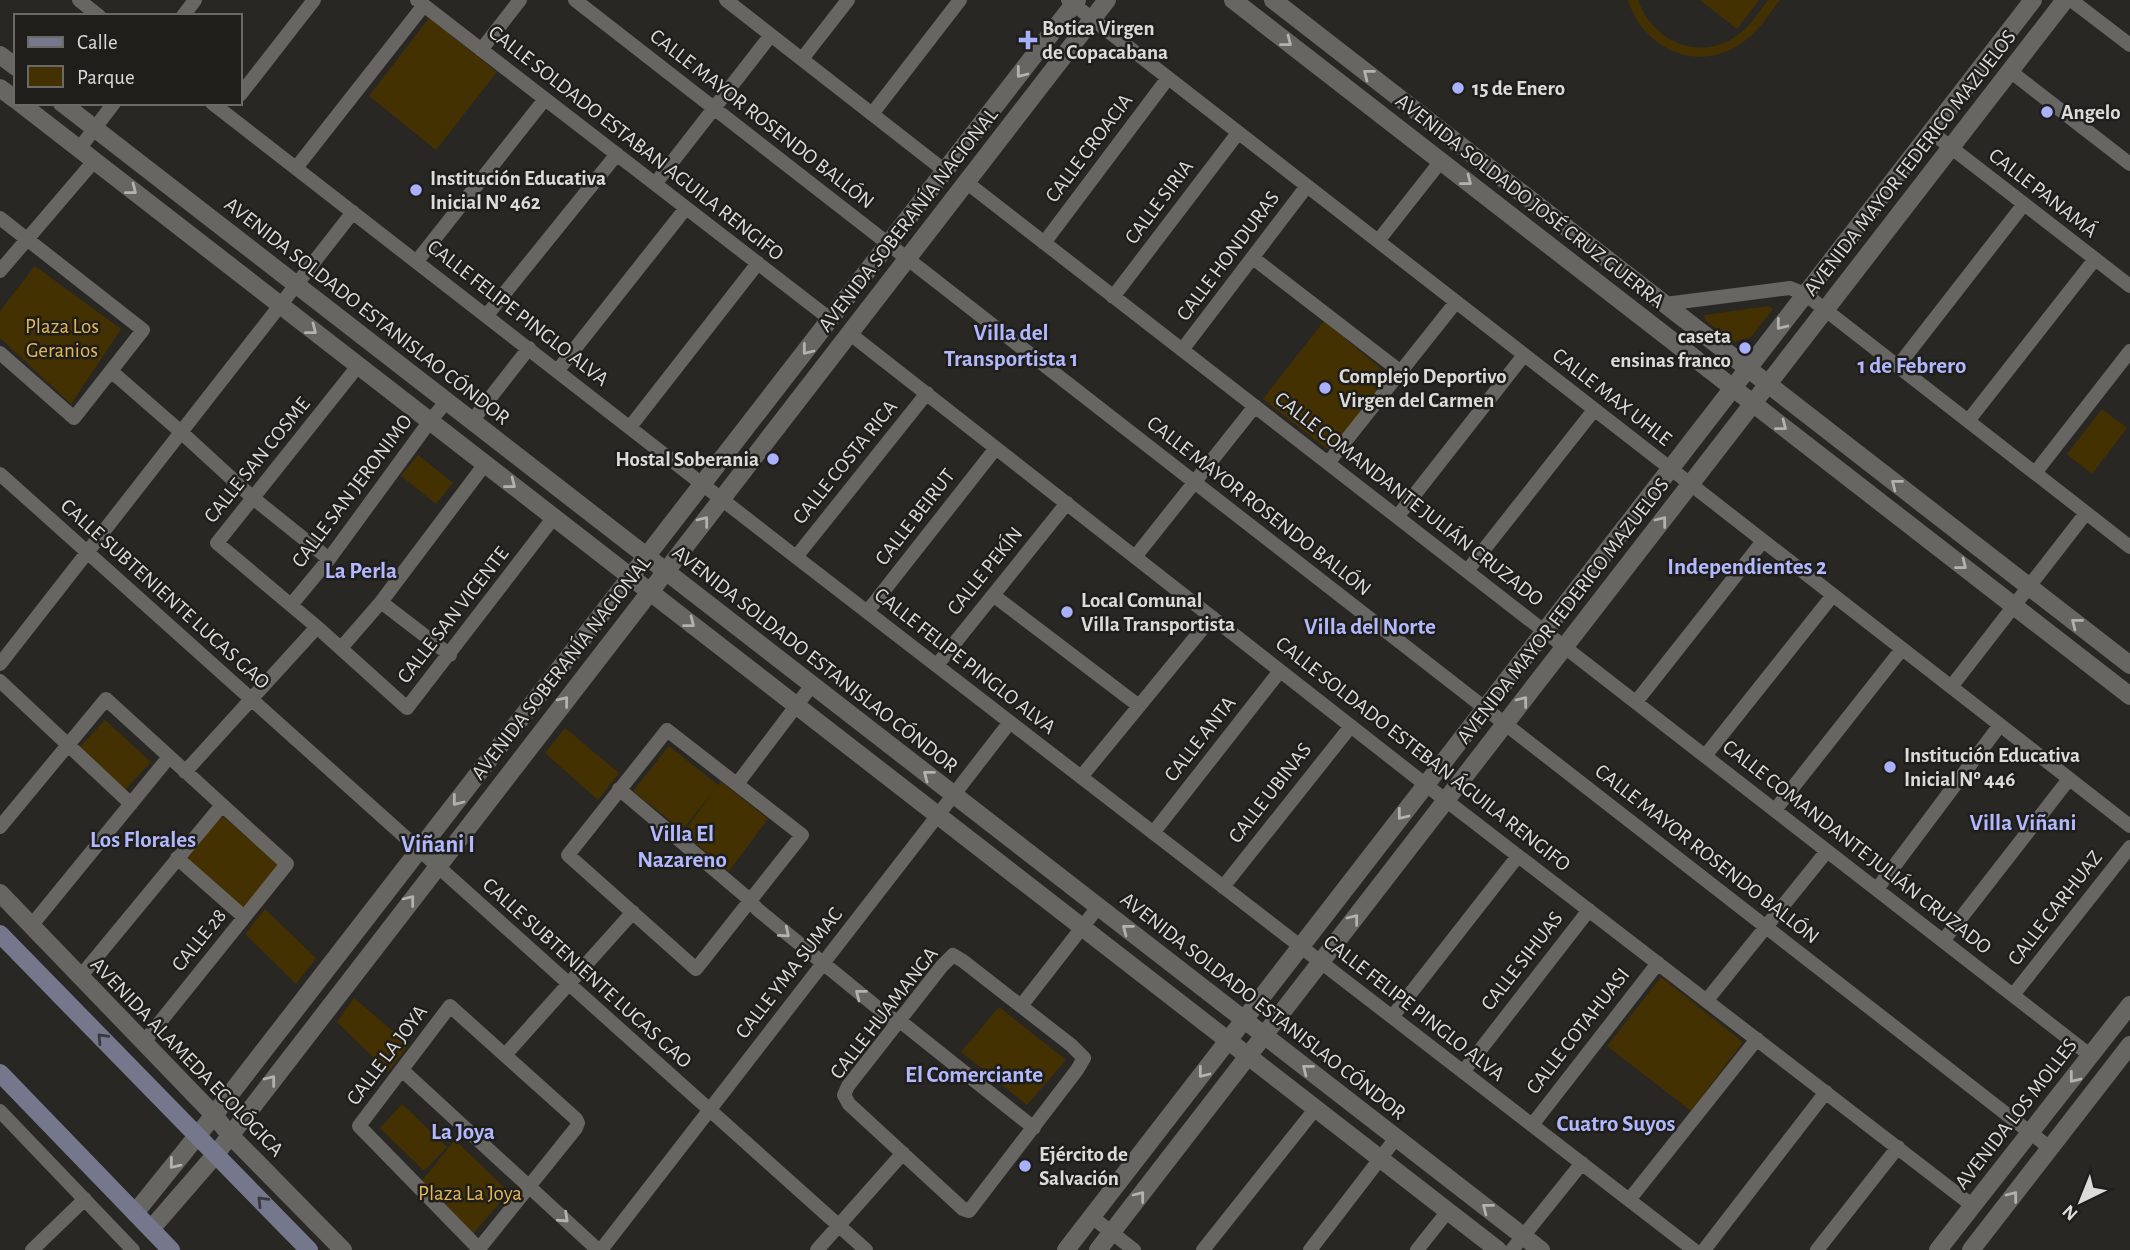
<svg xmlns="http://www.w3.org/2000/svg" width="2130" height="1250" font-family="'Alegreya Sans',sans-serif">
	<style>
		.green { fill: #443101 }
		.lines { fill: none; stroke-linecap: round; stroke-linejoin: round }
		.minor { stroke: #676662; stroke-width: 14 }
		.tertiary { stroke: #676662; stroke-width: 18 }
		.secondary { stroke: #75778d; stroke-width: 18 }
		.oneway { stroke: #b3b2af }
		.oneway2 { stroke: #39393d }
		.poi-dot { fill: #a9b0fc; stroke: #1f1e1b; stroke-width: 2.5 }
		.labels { text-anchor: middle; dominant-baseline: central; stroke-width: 5; stroke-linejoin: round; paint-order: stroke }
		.poi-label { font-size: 21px; font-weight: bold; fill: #dcdbd9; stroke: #1f1e1b; text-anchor: start }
		.street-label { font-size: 21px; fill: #dcdbd9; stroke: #1f1e1b }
		.park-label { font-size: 21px; fill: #e4b856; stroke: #1f1e1b }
		.neighbourhood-label { font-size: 23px; font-weight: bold; fill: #b1b8fe; stroke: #1f1e1b }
		.quarter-label { font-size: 24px; font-weight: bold; fill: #b1b8fe; stroke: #1f1e1b }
	</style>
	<rect width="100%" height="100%" fill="#292724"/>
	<path class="green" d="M1628 0H1638C1652 40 1697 62 1735 37 1749 28 1758 13 1768 0H1780C1768 15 1757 34 1740 44 1696 74 1643 48 1628 0Z
		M1700 0H1759L1737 29Z
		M429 18 497 72 436 150 369 96Z
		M35 266 121 329 71 404 0 338V311Z
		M1769 306 1773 309 1751 337 1733 342 1705 320 1704 315Z
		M1324 321 1386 373 1387 378 1333 448 1327 449 1263 399Z
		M2102 409 2127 428 2092 474 2067 454Z
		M418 455 453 483 436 504 401 476Z
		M105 720 151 762 124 791 78 749Z
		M565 728 619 773 598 800 545 753Z
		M669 746 718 785 721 782 768 819 729 871 683 833 713 792 682 830 633 791Z
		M224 817 277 864 278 871 247 910 186 861 217 819Z
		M265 909 316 958 296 984 245 934Z
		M1661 977 1743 1042 1691 1111 1607 1046Z
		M354 998 409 1045 388 1072 337 1022Z
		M999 1007 1066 1060 1027 1105 961 1052Z
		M402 1104 447 1147 424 1171 380 1128Z
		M455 1140 509 1192 473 1234 420 1183Z"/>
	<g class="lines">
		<path class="minor" d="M79 0 99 16
			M417 0 830 319
			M575 0 2050 1148
			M726 0 945 171
			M1068 0 2130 826
			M2071 0 2130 45
			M183 16 195 0
			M481 50 520 0
			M802 59 848 0
			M2010 71 2130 164
			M240 95 314 0
			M212 103 796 557 1694 1250
			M872 114 960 0
			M1931 132 2130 286
			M79 149 114 103
			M296 168 424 5
			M966 182 2091 1056
			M655 184 771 35
			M0 218 143 330 74 418 0 353
			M1378 241 1441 161
			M1044 243 1168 78
			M1253 258 1401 372
			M417 261 545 99
			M0 271 94 161
			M1113 297 1238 133
			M1665 304 1790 288 1805 294 2130 547
			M487 315 617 154
			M849 333 1426 785 1973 1206
			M1182 350 1307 186
			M358 366 217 543 317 627 407 708 554 517
			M1898 366 2024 204
			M558 370 686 208
			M111 371 181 432 253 498 329 559
			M472 421 529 348
			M1968 421 2095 259
			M630 427 758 263
			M1328 463 1456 302
			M2035 473 2130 351
			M0 474 866 1250
			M1397 517 1524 355
			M796 557 927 393
			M1135 557 1255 406
			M1467 571 1594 410
			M993 595 1139 706
			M381 602 450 655
			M291 605 329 559 430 421 446 402
			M867 612 996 448
			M341 648 381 602 485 464
			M0 664 353 212
			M937 665 1067 503
			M0 681 131 804
			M1951 687 2086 513
			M1636 702 1763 541
			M667 730 802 835 696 969 568 855Z
			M1705 756 1833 595
			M185 772 317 627
			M1081 777 1212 617
			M737 784 812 685
			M619 789 750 900 757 909 890 1018 900 1021 1034 1128
			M1775 810 1902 649
			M0 827 106 699 287 864 144 1042
			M1153 833 1280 671
			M177 858 244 917
			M1223 887 1351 726
			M1877 889 2000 725
			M31 926 169 757
			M1943 941 2069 779
			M953 955 963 961 1071 1045 1084 1058 1077 1070 969 1211 963 1209 849 1104 844 1095 848 1086 942 966Z
			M80 977 222 805
			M2013 995 2130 847
			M1707 1000 1827 851
			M1021 1006 1098 907
			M1392 1017 1518 856
			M505 1055 633 912
			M402 1070 598 1250
			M1463 1072 1589 910
			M0 1111 133 1250
			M1532 1125 1658 963
			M1629 1200 1757 1039
			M1092 1217 1134 1250
			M32 1250 85 1199
			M478 1250 576 1128 578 1123 576 1119 450 1006 359 1126 479 1249
			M601 1250 1010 722
			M817 1250 903 1153
			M1203 1250 1316 1108
			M1310 1250 1396 1138
			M1417 1250 1448 1211
			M1512 1250 1582 1163
			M1704 1250 1826 1092
			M1817 1250 1898 1147"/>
		<path class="tertiary" d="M1233 0 2130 696
			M1273 0 2130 665
			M0 55 16 67
			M0 88 16 100
			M20 103 1498 1250
			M62 103 1541 1250
			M0 893 214 1115 229 1134 343 1250
			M135 1213 214 1115 1077 0
			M151 1229 216 1154 1107 0
			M1066 1250 2033 0
			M1098 1250 2065 0
			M1938 1250 2130 1005
			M1971 1250 2130 1045"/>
		<path class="secondary" d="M0 934 309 1250
			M0 1073 171 1250"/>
	</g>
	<defs><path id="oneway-chevron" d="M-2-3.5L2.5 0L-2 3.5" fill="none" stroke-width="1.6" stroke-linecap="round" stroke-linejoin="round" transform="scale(1.75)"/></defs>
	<g class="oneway">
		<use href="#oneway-chevron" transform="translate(1287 42) rotate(38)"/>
		<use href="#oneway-chevron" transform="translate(1021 73) rotate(128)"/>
		<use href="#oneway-chevron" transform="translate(1368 74) rotate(-142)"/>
		<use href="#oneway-chevron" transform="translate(1467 181) rotate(38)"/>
		<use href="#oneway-chevron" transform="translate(132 190) rotate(38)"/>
		<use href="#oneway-chevron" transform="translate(1781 325) rotate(128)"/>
		<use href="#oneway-chevron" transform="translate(312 330) rotate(38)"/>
		<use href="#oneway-chevron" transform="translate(807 350) rotate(128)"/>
		<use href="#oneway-chevron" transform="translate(1782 426) rotate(38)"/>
		<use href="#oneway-chevron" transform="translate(511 484) rotate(38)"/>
		<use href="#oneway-chevron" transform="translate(1896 484) rotate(-142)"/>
		<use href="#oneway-chevron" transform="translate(704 521) rotate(-52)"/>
		<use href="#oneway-chevron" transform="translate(1662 521) rotate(-52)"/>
		<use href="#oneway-chevron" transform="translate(1962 565) rotate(38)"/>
		<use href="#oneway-chevron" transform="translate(690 623) rotate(38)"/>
		<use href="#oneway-chevron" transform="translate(2076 623) rotate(-142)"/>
		<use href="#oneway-chevron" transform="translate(564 701) rotate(-52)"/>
		<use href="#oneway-chevron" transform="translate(1523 701) rotate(-52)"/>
		<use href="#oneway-chevron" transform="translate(928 775) rotate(-142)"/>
		<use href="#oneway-chevron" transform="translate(457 801) rotate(128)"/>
		<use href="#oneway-chevron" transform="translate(1402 815) rotate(128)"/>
		<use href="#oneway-chevron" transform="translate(410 900) rotate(-52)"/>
		<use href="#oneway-chevron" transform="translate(1354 919) rotate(-52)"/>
		<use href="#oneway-chevron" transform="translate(1127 929) rotate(-142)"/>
		<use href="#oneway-chevron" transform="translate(785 933) rotate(40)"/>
		<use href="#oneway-chevron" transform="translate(860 994) rotate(-142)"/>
		<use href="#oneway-chevron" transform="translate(1307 1069) rotate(-142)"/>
		<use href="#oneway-chevron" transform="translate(1203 1073) rotate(128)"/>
		<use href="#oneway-chevron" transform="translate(2074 1078) rotate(128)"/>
		<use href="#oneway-chevron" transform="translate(271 1080) rotate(-52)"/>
		<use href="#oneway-chevron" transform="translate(174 1164) rotate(129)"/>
		<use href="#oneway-chevron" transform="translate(1140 1196) rotate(-52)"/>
		<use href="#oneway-chevron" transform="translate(2013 1196) rotate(-52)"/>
		<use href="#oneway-chevron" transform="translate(1487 1208) rotate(-142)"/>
		<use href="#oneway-chevron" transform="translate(564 1218) rotate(43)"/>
	</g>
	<g class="oneway2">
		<use href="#oneway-chevron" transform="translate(102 1038) rotate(-134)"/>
		<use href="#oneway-chevron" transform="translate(262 1201) rotate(-134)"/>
	</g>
	<g class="poi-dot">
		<path d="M1024.5 29.5h7v7h7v7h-7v7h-7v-7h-7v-7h7z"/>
		<circle cx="1458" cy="88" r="7"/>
		<circle cx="2047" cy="112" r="7"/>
		<circle cx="416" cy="190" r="7"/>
		<circle cx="1745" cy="348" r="7"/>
		<circle cx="1325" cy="388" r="7"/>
		<circle cx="773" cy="459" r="7"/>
		<circle cx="1067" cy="612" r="7"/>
		<circle cx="1890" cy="767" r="7"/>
		<circle cx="1025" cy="1166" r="7"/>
	</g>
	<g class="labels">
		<g class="poi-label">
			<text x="1042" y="28">Botica Virgen<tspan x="1042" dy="24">de Copacabana</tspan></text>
			<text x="1472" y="88">15 de Enero</text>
			<text x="2061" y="112">Angelo</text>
			<text x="430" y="178">Institución Educativa<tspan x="430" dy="24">Inicial Nº 462</tspan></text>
			<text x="1731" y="336" text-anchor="end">caseta<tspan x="1731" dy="24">ensinas franco</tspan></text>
			<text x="1339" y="376">Complejo Deportivo<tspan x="1339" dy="24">Virgen del Carmen</tspan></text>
			<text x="759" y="459" text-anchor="end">Hostal Soberania</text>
			<text x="1081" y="600">Local Comunal<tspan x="1081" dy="24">Villa Transportista</tspan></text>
			<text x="1904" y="755">Institución Educativa<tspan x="1904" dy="24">Inicial Nº 446</tspan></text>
			<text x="1039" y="1154">Ejército de<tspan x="1039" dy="24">Salvación</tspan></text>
		</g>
		<g class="street-label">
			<text transform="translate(762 119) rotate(38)">CALLE MAYOR ROSENDO BALLÓN</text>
			<text transform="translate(636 143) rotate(38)">CALLE SOLDADO ESTABAN AGUILA RENGIFO</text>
			<text transform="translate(1089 148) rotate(-53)">CALLE CROACIA</text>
			<text transform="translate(1910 163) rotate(-52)">AVENIDA MAYOR FEDERICO MAZUELOS</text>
			<text transform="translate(2043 193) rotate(38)">CALLE PANAMÁ</text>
			<text transform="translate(1530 201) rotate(38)">AVENIDA SOLDADO JOSÉ CRUZ GUERRA</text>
			<text transform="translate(1159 202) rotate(-53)">CALLE SIRIA</text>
			<text transform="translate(908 220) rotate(-52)">AVENIDA SOBERANÍA NACIONAL</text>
			<text transform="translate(1228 256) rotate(-53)">CALLE HONDURAS</text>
			<text transform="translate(367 311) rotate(38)">AVENIDA SOLDADO ESTANISLAO CÓNDOR</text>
			<text transform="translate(518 313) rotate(38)">CALLE FELIPE PINGLO ALVA</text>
			<text transform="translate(1612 397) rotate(38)">CALLE MAX UHLE</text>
			<text transform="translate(257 460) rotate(-51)">CALLE SAN COSME</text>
			<text transform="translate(845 462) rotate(-51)">CALLE COSTA RICA</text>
			<text transform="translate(352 491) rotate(-53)">CALLE SAN JERONIMO</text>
			<text transform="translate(1409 499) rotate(38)">CALLE COMANDANTE JULIÁN CRUZADO</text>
			<text transform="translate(1259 506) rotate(38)">CALLE MAYOR ROSENDO BALLÓN</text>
			<text transform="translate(915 517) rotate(-52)">CALLE BEIRUT</text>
			<text transform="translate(985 571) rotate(-51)">CALLE PEKÍN</text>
			<text transform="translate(165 594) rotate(42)">CALLE SUBTENIENTE LUCAS GAO</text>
			<text transform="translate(1563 611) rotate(-52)">AVENIDA MAYOR FEDERICO MAZUELOS</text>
			<text transform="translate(453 615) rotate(-52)">CALLE SAN VICENTE</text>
			<text transform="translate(815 659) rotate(38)">AVENIDA SOLDADO ESTANISLAO CÓNDOR</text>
			<text transform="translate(965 661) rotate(38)">CALLE FELIPE PINGLO ALVA</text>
			<text transform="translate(561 668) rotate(-52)">AVENIDA SOBERANÍA NACIONAL</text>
			<text transform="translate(1200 739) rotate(-52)">CALLE ANTA</text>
			<text transform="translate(1423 754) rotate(38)">CALLE SOLDADO ESTEBAN ÁGUILA RENGIFO</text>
			<text transform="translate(1270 793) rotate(-52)">CALLE UBINAS</text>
			<text transform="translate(1857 847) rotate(38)">CALLE COMANDANTE JULIÁN CRUZADO</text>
			<text transform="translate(1707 854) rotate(38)">CALLE MAYOR ROSENDO BALLÓN</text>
			<text transform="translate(2055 908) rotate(-52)">CALLE CARHUAZ</text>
			<text transform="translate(199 940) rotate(-51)">CALLE 28</text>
			<text transform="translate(1522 961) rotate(-52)">CALLE SIHUAS</text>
			<text transform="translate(587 973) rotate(42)">CALLE SUBTENIENTE LUCAS GAO</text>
			<text transform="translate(789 973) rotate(-52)">CALLE YMA SUMAC</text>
			<text transform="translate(1263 1006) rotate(38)">AVENIDA SOLDADO ESTANISLAO CÓNDOR</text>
			<text transform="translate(1414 1008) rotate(38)">CALLE FELIPE PINGLO ALVA</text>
			<text transform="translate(884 1013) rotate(-52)">CALLE HUAMANGA</text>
			<text transform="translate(1578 1031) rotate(-52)">CALLE COTAHUASI</text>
			<text transform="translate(387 1055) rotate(-53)">CALLE LA JOYA</text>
			<text transform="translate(187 1057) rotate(46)">AVENIDA ALAMEDA ECOLÓGICA</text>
			<text transform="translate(2016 1114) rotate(-52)">AVENIDA LOS MOLLES</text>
		</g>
		<g class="park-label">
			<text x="62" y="326">Plaza Los<tspan x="62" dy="24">Geranios</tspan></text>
			<text x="470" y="1193">Plaza La Joya</text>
		</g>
		<g class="neighbourhood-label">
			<text x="1011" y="333">Villa del<tspan x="1011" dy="26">Transportista 1</tspan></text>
			<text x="1912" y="366">1 de Febrero</text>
			<text x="1747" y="567">Independientes 2</text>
			<text x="361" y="571">La Perla</text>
			<text x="1370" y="627">Villa del Norte</text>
			<text x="2023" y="823">Villa Viñani</text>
			<text x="682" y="834">Villa El<tspan x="682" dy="26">Nazareno</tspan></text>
			<text x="143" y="840">Los Florales</text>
			<text x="974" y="1075">El Comerciante</text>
			<text x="1616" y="1124">Cuatro Suyos</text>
			<text x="463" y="1132">La Joya</text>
		</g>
		<g class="quarter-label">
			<text x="438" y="845">Viñani I</text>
		</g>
	</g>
	<rect x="14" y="14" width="228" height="91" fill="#1f1e1b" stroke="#6b6a67" stroke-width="2"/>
	<rect x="28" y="37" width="35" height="10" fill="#75778d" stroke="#6b6a67" stroke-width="2"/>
	<text x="77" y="49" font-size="21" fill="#dcdbd9">Calle</text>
	<rect x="28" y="66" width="35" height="21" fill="#443101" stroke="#6b6a67" stroke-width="2"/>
	<text x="77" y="84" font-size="21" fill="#dcdbd9">Parque</text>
	<g transform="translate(2081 1201) rotate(223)" stroke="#1f1e1b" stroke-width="5" paint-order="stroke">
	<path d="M0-5L12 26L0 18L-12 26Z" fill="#dcdbd9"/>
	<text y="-10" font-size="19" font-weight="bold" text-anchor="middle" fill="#dcdbd9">N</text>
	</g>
</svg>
